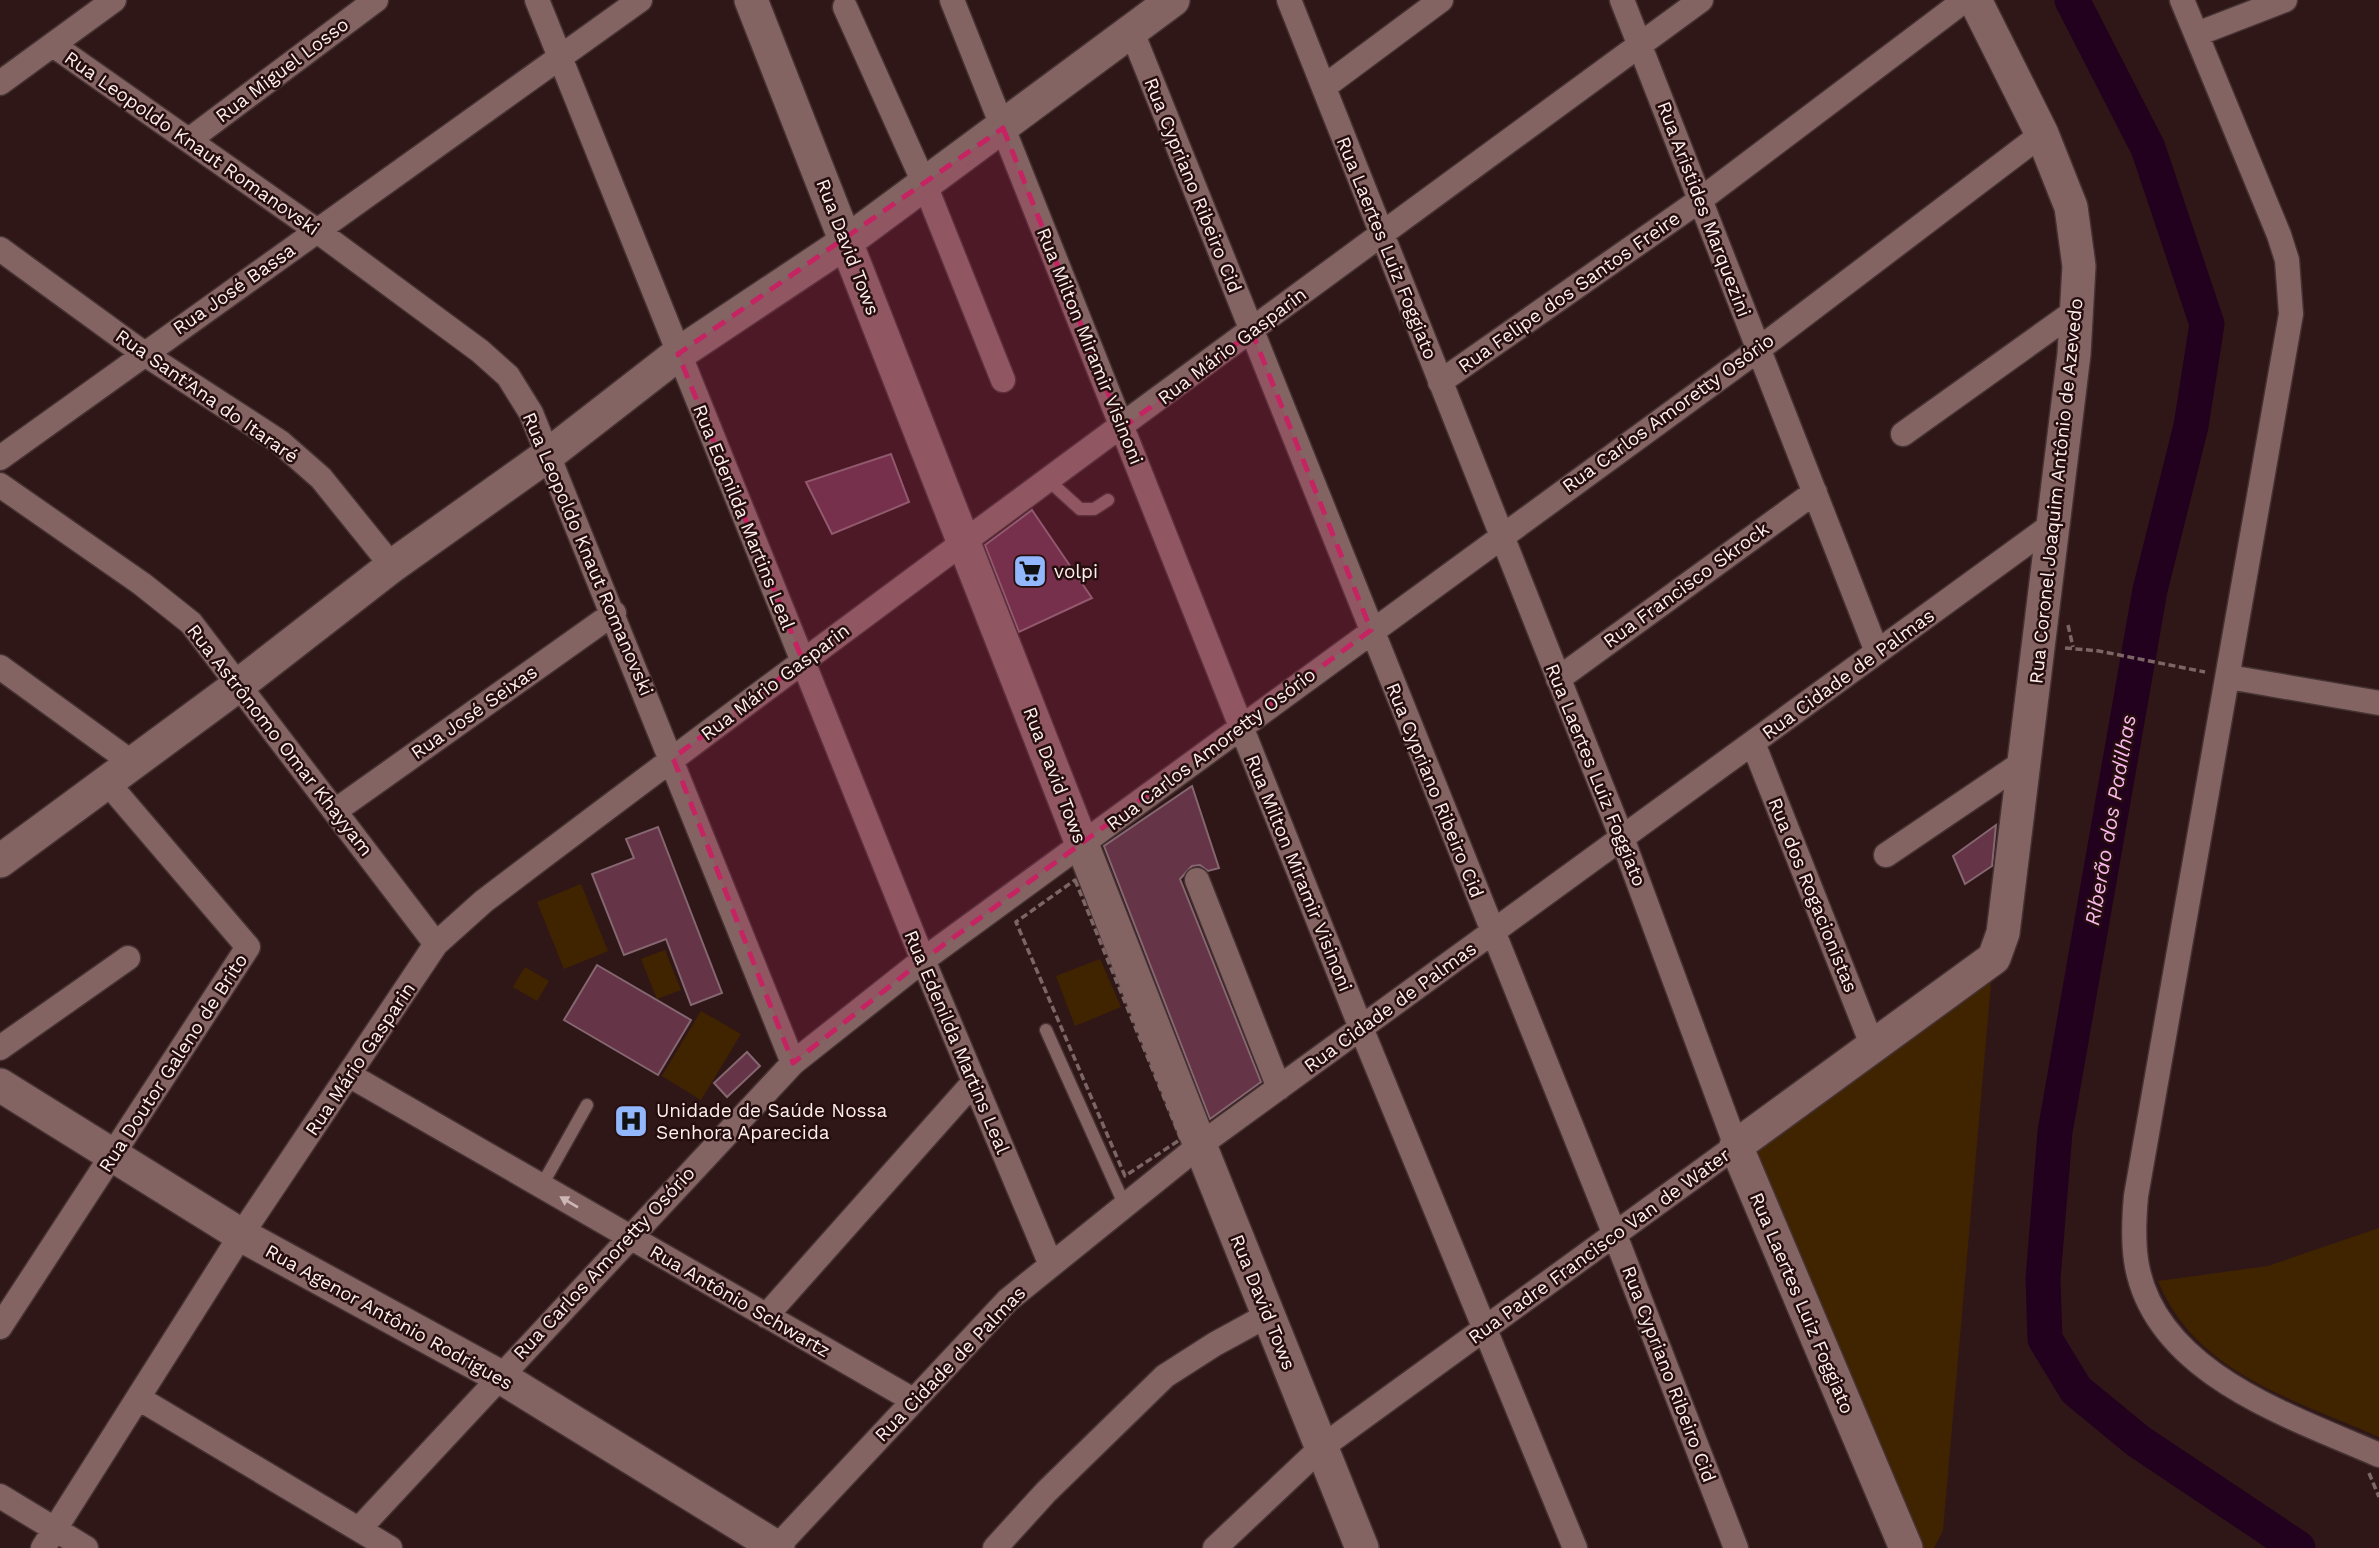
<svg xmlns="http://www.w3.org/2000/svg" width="2379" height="1548" font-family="'Work Sans',sans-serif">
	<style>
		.green { fill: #402400 }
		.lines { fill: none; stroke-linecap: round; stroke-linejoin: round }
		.river { stroke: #22011e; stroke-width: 35 }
		.building { fill: #653447; stroke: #856771; stroke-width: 2 }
		.lane-casing { stroke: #453233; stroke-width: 15 }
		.street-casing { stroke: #453233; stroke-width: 27 }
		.secondary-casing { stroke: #453233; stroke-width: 36 }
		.path { stroke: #7b6565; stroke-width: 3.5; stroke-dasharray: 7 3.5; stroke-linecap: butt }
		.lane { stroke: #846463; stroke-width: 12 }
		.street { stroke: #846463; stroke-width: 24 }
		.secondary { stroke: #846463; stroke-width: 33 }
		.oneway { fill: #cdb7b6 }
		.marked { fill: #c52362; fill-opacity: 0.2; stroke: #c52362; stroke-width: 5; stroke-dasharray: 14 9; stroke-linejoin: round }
		.labels { text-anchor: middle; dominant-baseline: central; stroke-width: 5; stroke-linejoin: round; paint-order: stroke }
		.street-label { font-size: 19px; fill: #feefee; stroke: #260e0e }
		.poi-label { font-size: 19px; fill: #feefee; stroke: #260e0e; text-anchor: start }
		.water-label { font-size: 21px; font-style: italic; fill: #fbb8ef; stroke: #260e0e }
	</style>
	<rect width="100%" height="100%" fill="#301717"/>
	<path class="green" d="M581 884 608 951 564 969 537 902Z
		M665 950 681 990 657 999 641 959Z
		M1100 959 1121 1007 1075 1026 1056 976Z
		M525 967 549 981 537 1001 513 987Z
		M1992 972 1943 1530 1934 1548H1912L1742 1153Z
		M701 1011 741 1034 701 1100 662 1076Z
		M2379 1228V1437C2294 1399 2196 1374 2158 1281L2268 1266Z"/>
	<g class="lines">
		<path class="river" d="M2072 0 2148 148 2207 324 2191 426 2150 590 2055 1132 2043 1279 2045 1339 2076 1390 2138 1441 2298 1548"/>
	</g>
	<path class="building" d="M891 454 909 502 832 534 806 482Z
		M1032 510 1092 598 1019 632 985 545Z
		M1192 786 1219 868 1208 871 1200 865 1192 866 1180 879 1261 1082 1210 1119 1104 846Z
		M1996 825 1992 866 1965 884 1953 856Z
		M658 827 722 993 691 1005 666 939 624 955 592 874 634 858 626 839Z
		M597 965 691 1020 658 1075 564 1020Z
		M747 1052 760 1066 727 1097 714 1083Z"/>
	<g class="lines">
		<g class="lane-casing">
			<path id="lane" d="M1048 480 1080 509H1094L1108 500
				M1046 1030 1125 1206
				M542 1185 587 1105"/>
		</g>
		<g class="street-casing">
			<path id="street" d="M537 0 923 960 1051 1265
				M952 0 1361 1028 1575 1548
				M1622 0 1877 652
				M2182 0 2279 235 2287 260 2291 314 2136 1196C2134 1218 2133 1239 2136 1260 2152 1372 2290 1416 2379 1455
				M845 7 925 185 1003 380
				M1132 32 1615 1235 1736 1548
				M2197 34 2285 0
				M53 45 316 230 480 351 508 376 531 413 793 1063
				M0 83 114 0
				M1324 87 1441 0
				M189 140 376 0
				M0 249 143 353 280 442 321 478 392 566
				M1440 382 1700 200 1965 0
				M1903 434 2078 309
				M0 458 640 0
				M0 485 142 584 191 623 436 944
				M0 667 131 762
				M2229 677 2379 703
				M1558 679 1815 492
				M1753 743 1873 1047
				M335 811 614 613
				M1886 855 2025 761
				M1197 880 1279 1088
				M0 1048 128 958
				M349 1075 913 1400
				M766 1316 974 1082
				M0 1327 248 947 106 781
				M140 1399 390 1548
				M0 1496 86 1548
				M359 1529 793 1063 923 960 1759 349 2042 134
				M43 1548 241 1235 436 944 484 901C887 596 1294 298 1701 0
				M776 1548 1008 1300 1200 1145 2053 524
				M995 1548 1046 1492 1165 1376 1215 1344 1268 1315
				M1215 1548 1322 1447 1736 1146 1622 838 1289 0"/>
		</g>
		<g class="secondary-casing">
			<path id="secondary" d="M751 0 1200 1145 1362 1548
				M0 861 240 684 392 566 548 455 678 354 846 242 1173 0
				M0 1085 241 1235 499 1376 778 1548
				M1906 1548 1736 1146 1994 958 2003 933 2074 354 2079 266 2071 207 2042 134 1975 0"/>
		</g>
		<path class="path" d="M2068 625 2073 647
			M2065 648 2099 651 2205 672
			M1075 880 1181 1139 1125 1176 1016 922Z
			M2369 1473 2379 1497"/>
		<use href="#lane" class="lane"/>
		<use href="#street" class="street"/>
		<use href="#secondary" class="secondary"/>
	</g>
	<defs><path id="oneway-solid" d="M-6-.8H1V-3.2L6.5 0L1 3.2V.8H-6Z" transform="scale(1.75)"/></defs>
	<use class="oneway" href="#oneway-solid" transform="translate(569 1202) rotate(-149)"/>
	<path class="marked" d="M1003 128 1122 428 1252 332 1371 630 923 960 793 1063 673 758 803 661 678 354Z"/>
	<defs>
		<g id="supermarket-square" transform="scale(1.75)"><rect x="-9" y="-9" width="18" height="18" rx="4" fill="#92b7fd" stroke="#260e0e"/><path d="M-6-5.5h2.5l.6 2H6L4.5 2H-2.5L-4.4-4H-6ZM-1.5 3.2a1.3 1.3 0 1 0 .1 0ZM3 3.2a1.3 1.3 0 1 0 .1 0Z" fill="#111"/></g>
		<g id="hospital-square" transform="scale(1.75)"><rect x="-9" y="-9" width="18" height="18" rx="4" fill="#92b7fd" stroke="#260e0e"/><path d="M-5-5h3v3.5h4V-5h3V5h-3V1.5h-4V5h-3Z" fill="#111"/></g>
	</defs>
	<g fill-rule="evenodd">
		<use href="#supermarket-square" x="1030" y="571"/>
		<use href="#hospital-square" x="631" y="1121"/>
	</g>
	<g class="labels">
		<g class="street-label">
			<text transform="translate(282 70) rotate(-37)">Rua Miguel Losso</text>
			<text transform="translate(192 143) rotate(35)">Rua Leopoldo Knaut Romanovski</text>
			<text transform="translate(1193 185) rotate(68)">Rua Cypriano Ribeiro Cid</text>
			<text transform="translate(1704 209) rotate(69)">Rua Aristides Marquezini</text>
			<text transform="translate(848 247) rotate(69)">Rua David Tows</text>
			<text transform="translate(1387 248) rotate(68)">Rua Laertes Luiz Foggiato</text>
			<text transform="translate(234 289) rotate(-35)">Rua José Bassa</text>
			<text transform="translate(1569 292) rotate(-35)">Rua Felipe dos Santos Freire</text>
			<text transform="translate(1090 346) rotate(68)">Rua Milton Miramir Visinoni</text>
			<text transform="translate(1232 346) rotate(-37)">Rua Mário Gasparin</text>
			<text transform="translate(207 396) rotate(35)">Rua Sant'Ana do Itararé</text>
			<text transform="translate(1668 413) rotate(-36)">Rua Carlos Amoretty Osório</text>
			<text transform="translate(2056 491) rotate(-84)">Rua Coronel Joaquim Antônio de Azevedo</text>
			<text transform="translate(744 517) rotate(68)">Rua Edenilda Martins Leal</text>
			<text transform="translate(588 554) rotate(67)">Rua Leopoldo Knaut Romanovski</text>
			<text transform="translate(1686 585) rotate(-36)">Rua Francisco Skrock</text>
			<text transform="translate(1848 674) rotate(-36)">Rua Cidade de Palmas</text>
			<text transform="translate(775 682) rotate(-37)">Rua Mário Gasparin</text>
			<text transform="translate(474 712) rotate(-35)">Rua José Seixas</text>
			<text transform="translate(280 740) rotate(52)">Rua Astrônomo Omar Khayyam</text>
			<text transform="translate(1211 749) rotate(-37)">Rua Carlos Amoretty Osório</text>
			<text transform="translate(1055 775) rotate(69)">Rua David Tows</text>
			<text transform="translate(1596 775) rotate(68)">Rua Laertes Luiz Foggiato</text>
			<text transform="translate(1435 790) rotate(68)">Rua Cypriano Ribeiro Cid</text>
			<text transform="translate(1299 873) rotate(68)">Rua Milton Miramir Visinoni</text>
			<text transform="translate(1813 895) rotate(68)">Rua dos Rogacionistas</text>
			<text transform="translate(1390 1007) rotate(-36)">Rua Cidade de Palmas</text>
			<text transform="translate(957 1042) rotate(67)">Rua Edenilda Martins Leal</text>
			<text transform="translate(360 1059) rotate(-56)">Rua Mário Gasparin</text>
			<text transform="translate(173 1063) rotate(-57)">Rua Doutor Galeno de Brito</text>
			<text transform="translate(1599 1246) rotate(-36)">Rua Padre Francisco Van de Water</text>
			<text transform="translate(604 1263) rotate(-47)">Rua Carlos Amoretty Osório</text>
			<text transform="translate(740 1301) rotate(30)">Rua Antônio Schwartz</text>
			<text transform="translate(1263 1302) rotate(68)">Rua David Tows</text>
			<text transform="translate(1802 1303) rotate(67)">Rua Laertes Luiz Foggiato</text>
			<text transform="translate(389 1317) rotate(29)">Rua Agenor Antônio Rodrigues</text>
			<text transform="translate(950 1364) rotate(-46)">Rua Cidade de Palmas</text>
			<text transform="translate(1669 1374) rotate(69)">Rua Cypriano Ribeiro Cid</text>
		</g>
		<g class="poi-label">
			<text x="1054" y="571">volpi</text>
			<text x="656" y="1110">Unidade de Saúde Nossa<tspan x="656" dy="22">Senhora Aparecida</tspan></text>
		</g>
		<g class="water-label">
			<text transform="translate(2110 820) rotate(-80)">Riberão dos Padilhas</text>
		</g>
	</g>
</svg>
